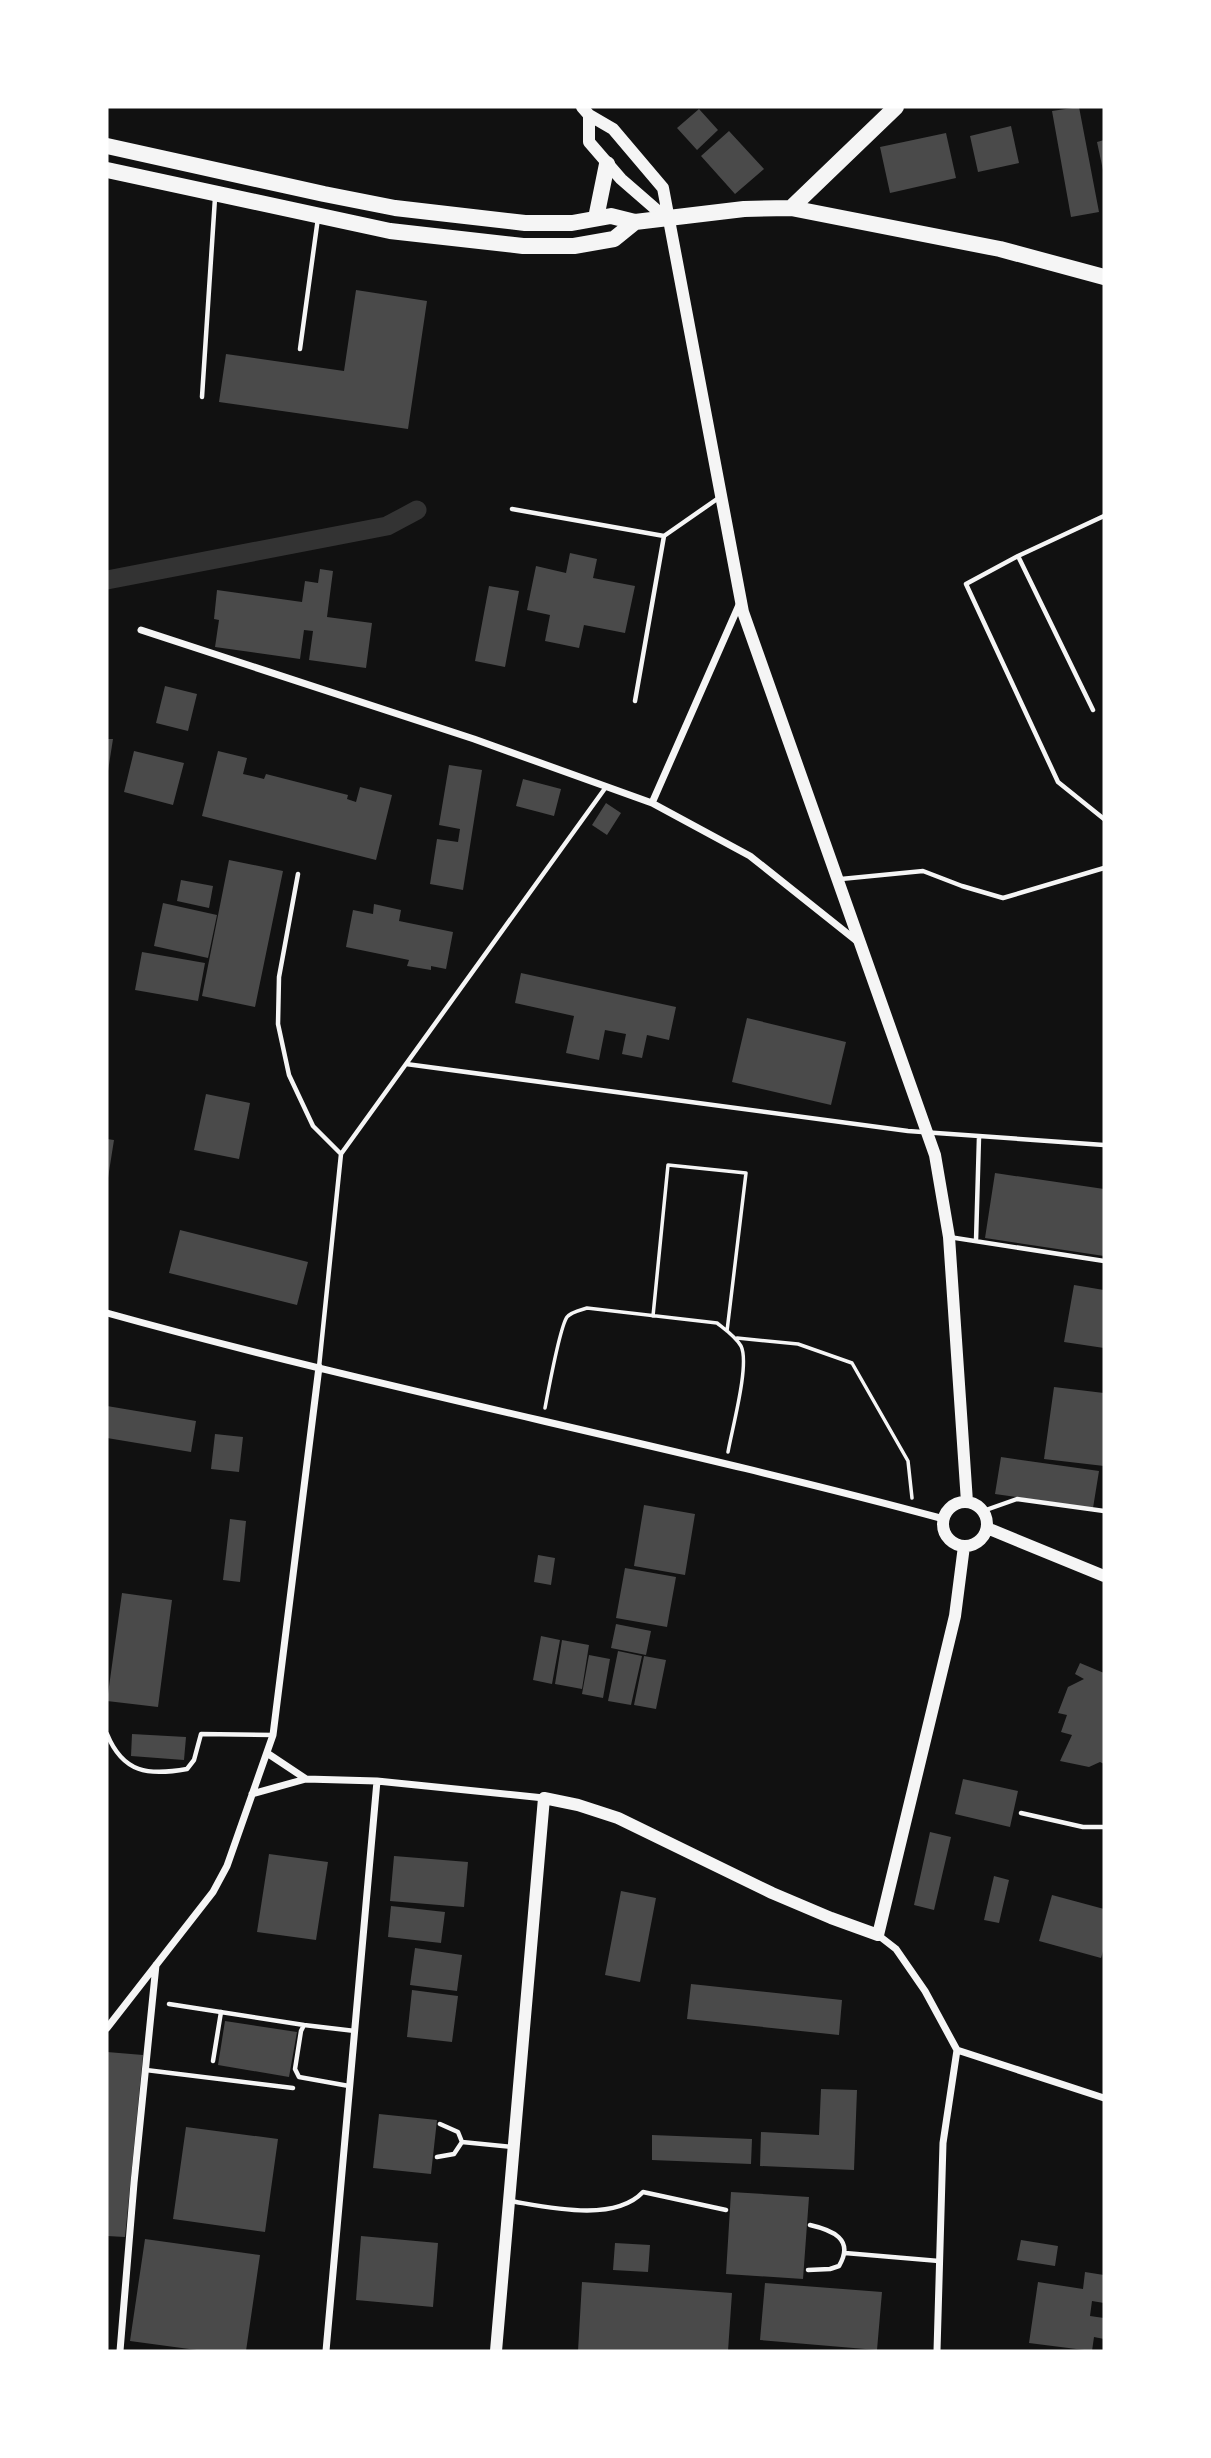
<svg xmlns="http://www.w3.org/2000/svg" width="1211" height="2458" font-family="Inter,sans-serif">
	<style>
		.lines { fill: none; stroke-linecap: round; stroke-linejoin: round }
		.canal { stroke: #333; stroke-width: 19 }
		.building { fill: #4a4a4a }
		.path { stroke: #f5f5f5; stroke-width: 3.5 }
		.service { stroke: #f5f5f5; stroke-width: 4.5 }
		.minor { stroke: #f5f5f5; stroke-width: 7 }
		.tertiary { stroke: #f5f5f5; stroke-width: 12 }
		.trunk { stroke: #f5f5f5; stroke-width: 16 }
	</style>
	<rect width="100%" height="100%" fill="#111"/>
	<g class="lines">
		<path class="canal" d="M107 580 387 526 417 510"/>
	</g>
	<path class="building" d="M1079 107 1099 212 1071 217 1052 111Z
		M699 109 718 130 697 150 677 128Z
		M1011 126 1019 163 978 172 970 136Z
		M729 131 764 169 735 194 701 156Z
		M946 133 956 178 890 193 880 147Z
		M1104 140V170H1103L1097 142Z
		M356 290 427 301 408 429 219 402 226 354 344 371Z
		M570 553 597 559 593 578 635 586 625 633 584 625 579 648 545 641 550 615 527 610 536 566 566 573Z
		M320 569 333 571 327 617 372 623 366 668 309 660 313 631 304 630 300 659 215 647 219 620 214 619 217 590 302 602 305 581 318 583Z
		M489 586 519 591 505 667 475 661Z
		M165 686 197 694 188 731 156 723Z
		M107 739H113L108 771H107Z
		M134 751 184 763 173 805 124 792Z
		M218 751 247 758 243 774 264 779 266 774 348 795 347 799 356 802 360 787 392 795 376 860 202 816Z
		M449 765 482 770 463 890 430 884 437 839 458 842 460 829 439 825Z
		M523 779 561 789 554 816 516 806Z
		M606 803 621 813 607 835 592 825Z
		M229 860 283 871 255 1007 202 996Z
		M181 880 213 886 209 908 177 901Z
		M163 903 217 915 208 958 154 946Z
		M374 904 401 910 399 921 453 932 446 969 431 966V970L407 966 409 960 346 947 353 910 373 914Z
		M142 952 205 963 198 1001 135 990Z
		M521 973 676 1007 669 1040 647 1035 642 1058 622 1054 626 1034 605 1030 599 1060 566 1053 574 1016 515 1003Z
		M747 1018 846 1042 831 1105 732 1082Z
		M206 1094 250 1103 239 1159 194 1150Z
		M107 1139 114 1140 108 1178H107Z
		M995 1173 1104 1189V1256L985 1238Z
		M180 1230 308 1262 297 1305 169 1273Z
		M1074 1285 1104 1290V1348L1064 1342Z
		M1054 1387 1104 1393V1466L1044 1459Z
		M107 1406 196 1421 191 1452 107 1438Z
		M215 1434 243 1437 239 1472 211 1469Z
		M1001 1457 1099 1471 1093 1508 995 1494Z
		M644 1505 695 1514 685 1575 634 1566Z
		M230 1519 246 1521 240 1582 223 1580Z
		M538 1555 555 1558 551 1585 534 1582Z
		M625 1568 676 1577 667 1627 616 1618Z
		M122 1593 172 1600 158 1707 107 1701Z
		M616 1624 651 1631 646 1655 611 1648Z
		M541 1636 560 1640 552 1684 533 1680Z
		M562 1640 589 1645 582 1689 555 1684Z
		M618 1651 642 1656 631 1705 608 1701Z
		M589 1655 610 1659 603 1698 582 1694Z
		M644 1656 666 1660 656 1709 634 1705Z
		M1080 1663 1104 1673V1764L1100 1762 1089 1767 1060 1761 1072 1735 1061 1732 1067 1715 1058 1713 1068 1687 1084 1679 1075 1674Z
		M132 1734 186 1737 184 1760 131 1756Z
		M963 1779 1018 1791 1010 1827 955 1814Z
		M930 1832 951 1837 934 1910 914 1905Z
		M269 1854 328 1862 316 1940 257 1932Z
		M394 1856 468 1862 464 1907 390 1901Z
		M994 1876 1009 1880 999 1923 984 1920Z
		M621 1891 656 1898 640 1982 605 1975Z
		M1052 1895 1104 1909V1948L1101 1958 1039 1941Z
		M391 1906 445 1912 441 1943 388 1937Z
		M415 1948 462 1955 457 1991 410 1985Z
		M691 1984 842 2000 839 2035 687 2019Z
		M412 1990 458 1996 452 2042 407 2037Z
		M225 2021 297 2032 289 2077 218 2065Z
		M107 2052 143 2055 125 2237 107 2236Z
		M821 2089 857 2090 854 2170 760 2166 761 2132 819 2135Z
		M379 2114 437 2120 431 2174 373 2168Z
		M186 2127 278 2139 265 2232 173 2219Z
		M652 2135 752 2139 751 2164 652 2160Z
		M731 2192 809 2197 803 2279 726 2274Z
		M361 2236 438 2243 433 2307 356 2300Z
		M145 2239 260 2255 246 2351H204L130 2341Z
		M1021 2240 1058 2246 1055 2266 1017 2260Z
		M615 2243 650 2245 648 2272 613 2270Z
		M1085 2272 1104 2275V2303L1092 2301 1090 2316 1104 2318V2339L1094 2337 1092 2351 1029 2343 1038 2282 1083 2289Z
		M582 2282 732 2293 728 2351H578Z
		M765 2283 882 2292 877 2350 760 2340Z"/>
	<g class="lines">
		<path class="path" d="M653 1316 668 1165 746 1173 727 1331
			M737 1338 798 1344 852 1363 908 1461 912 1498
			M545 1408C548 1392 560 1327 567 1317 571 1312 581 1310 587 1308L717 1323C726 1330 735 1336 741 1346 750 1364 732 1429 728 1452"/>
		<path class="service" d="M300 349 318 218
			M202 397 215 198
			M512 509 664 536
			M1104 516 1018 556 966 584 1058 782 1104 819
			M1018 556 1093 710
			M635 701 664 536 720 497
			M298 874 279 977 278 1024 289 1075 313 1126 341 1154
			M841 879 923 871 962 886 1003 898 1104 868
			M406 1064 908 1131 1104 1145
			M949 1237 1104 1261
			M976 1241 979 1137
			M319 1367 341 1154 606 787
			M983 1511 1017 1499 1104 1511
			M107 1734C123 1773 148 1776 187 1769L194 1760 201 1734 273 1735
			M1021 1813 1083 1827H1104
			M169 2004 304 2025
			M213 2061 221 2012
			M146 2070 293 2088
			M349 2086 299 2077 295 2069 301 2031 304 2025 355 2031
			M462 2142 513 2147
			M437 2157 454 2154 462 2142 458 2132 440 2124
			M510 2201C547 2207 614 2223 643 2192L726 2210
			M845 2253 939 2261
			M808 2270 830 2269 839 2266C855 2239 832 2230 810 2225"/>
		<path class="minor" d="M141 630 474 739 652 803 750 856 858 942
			M652 803 739 605
			M107 1313C384 1390 666 1444 944 1519
			M267 1753 306 1779
			M252 1794 306 1779 377 1781 544 1798
			M878 1935 896 1949 925 1991 957 2050 943 2143 937 2351
			M107 2028 213 1892 227 1866 273 1735 319 1367
			M957 2050 1104 2098
			M120 2351 134 2183 156 1965
			M326 2351 377 1781"/>
		<path class="tertiary" d="M582 107 589 115 613 129 663 188 743 612 935 1155 949 1237 967 1502
			M589 115V142L621 179 667 219
			M943 1524a22 22 0 1 1 44 0a22 22 0 1 1-44 0Z
			M987 1528 1104 1576
			M496 2351 544 1798 578 1805 618 1818 772 1893 831 1918 878 1935 955 1616 964 1546"/>
		<path class="trunk" d="M107 146 324 194 395 208 525 223H572L611 216 635 222 744 209 791 208 1000 249 1104 277
			M107 170 390 231 523 246H574L614 239 635 222
			M791 208 896 107
			M596 218 607 164"/>
	</g>
	<rect width="1211" height="2458" fill="none" stroke="#ffffff" stroke-width="217"/>
</svg>
